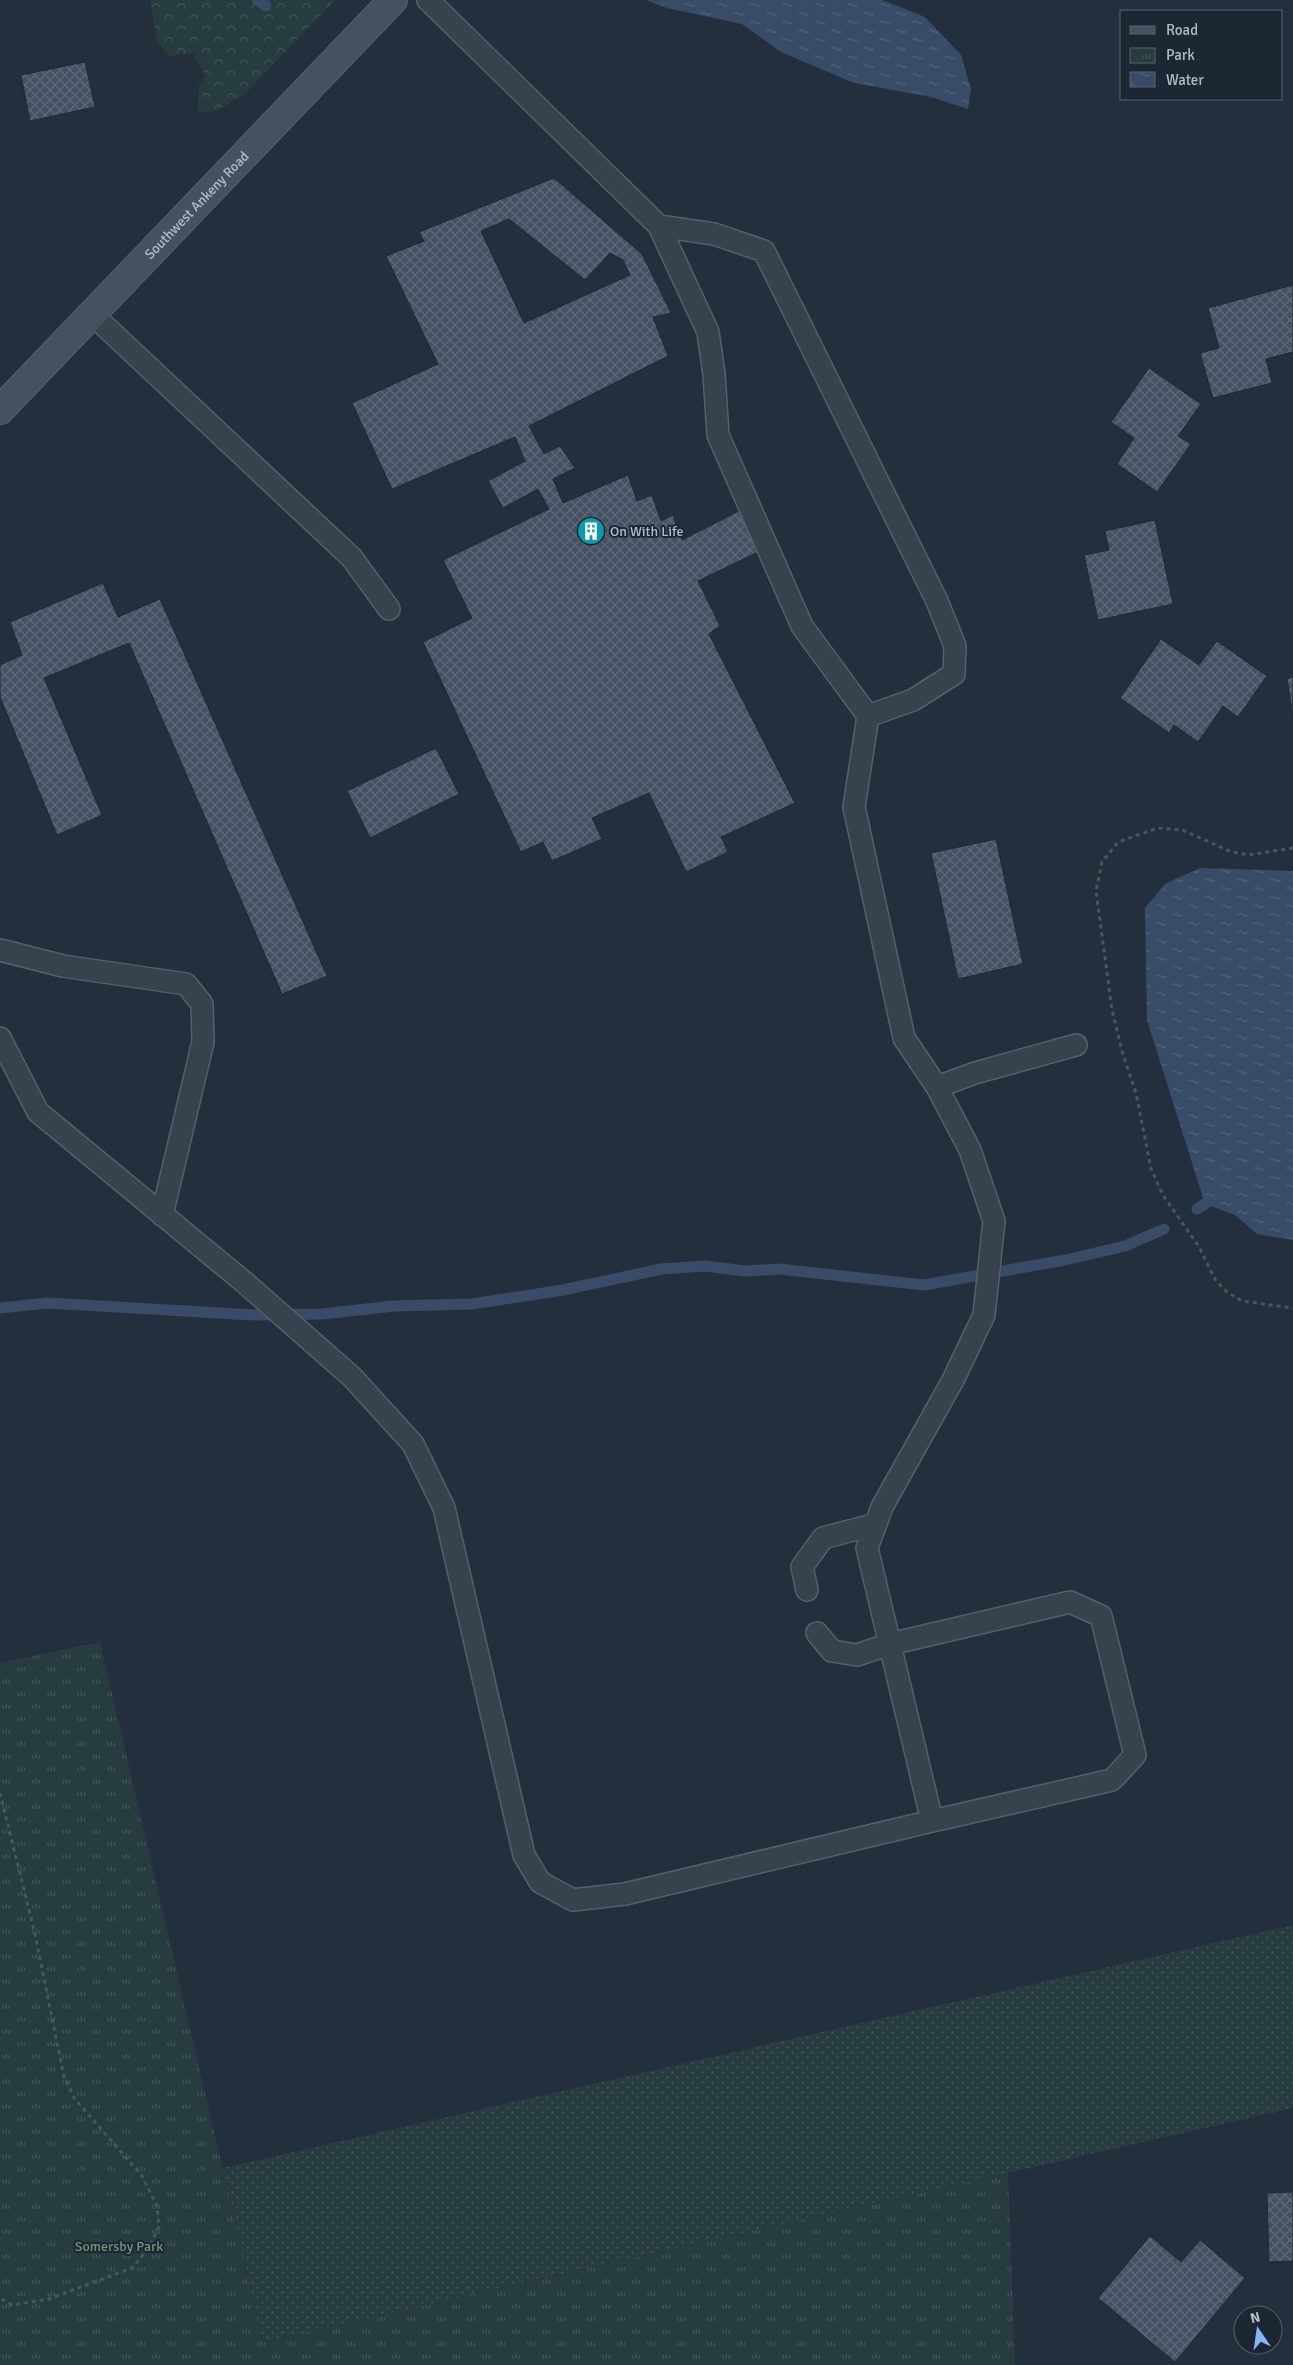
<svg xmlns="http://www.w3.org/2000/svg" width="1293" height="2365" font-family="Signika,sans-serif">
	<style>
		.grass { fill: url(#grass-dots) }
		.forest { fill: url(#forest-crowns) }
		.park { fill: url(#park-tufts) }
		.water { fill: url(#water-ripples) }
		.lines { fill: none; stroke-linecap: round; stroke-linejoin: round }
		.stream { stroke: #394c67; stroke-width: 11 }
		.building { fill: url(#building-cross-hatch); stroke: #1f2835; fill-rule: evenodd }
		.lane-casing { stroke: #565f6c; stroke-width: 24 }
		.secondary-casing { stroke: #565f6c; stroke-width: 30 }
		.path { stroke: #44595c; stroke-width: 3; stroke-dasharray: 4 4; stroke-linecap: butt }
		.lane { stroke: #38414e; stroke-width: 21 }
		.secondary { stroke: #465061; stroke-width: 28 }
		.labels { text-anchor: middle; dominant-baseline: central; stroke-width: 4; stroke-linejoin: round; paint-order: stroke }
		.street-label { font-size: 14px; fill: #b4bcc9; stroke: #1d2633 }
		.poi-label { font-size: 14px; fill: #b4bcc9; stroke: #1d2633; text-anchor: start }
		.park-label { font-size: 14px; fill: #6b9a76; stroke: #1d2633 }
	</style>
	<defs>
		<pattern id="grass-dots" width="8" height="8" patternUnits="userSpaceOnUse" patternTransform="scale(1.25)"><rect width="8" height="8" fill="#263c3f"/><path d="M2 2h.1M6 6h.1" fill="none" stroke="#435659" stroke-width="1.8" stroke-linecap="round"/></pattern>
		<pattern id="forest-crowns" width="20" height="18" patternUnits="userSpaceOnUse" patternTransform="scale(1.25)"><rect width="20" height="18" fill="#263c3f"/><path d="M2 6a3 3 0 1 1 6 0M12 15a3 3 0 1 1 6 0" fill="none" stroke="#435659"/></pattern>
		<pattern id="park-tufts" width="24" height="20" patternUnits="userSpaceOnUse" patternTransform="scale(1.25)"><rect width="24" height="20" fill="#263c3f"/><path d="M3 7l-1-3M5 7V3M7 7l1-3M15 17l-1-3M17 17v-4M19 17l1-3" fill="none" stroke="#435659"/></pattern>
		<pattern id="water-ripples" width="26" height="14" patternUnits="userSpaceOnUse" patternTransform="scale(1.25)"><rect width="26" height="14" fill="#394c67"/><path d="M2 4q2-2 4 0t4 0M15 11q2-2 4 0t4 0" fill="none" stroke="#53647b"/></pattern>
		<pattern id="building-cross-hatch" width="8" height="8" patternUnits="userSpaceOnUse" patternTransform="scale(1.25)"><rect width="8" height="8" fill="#455162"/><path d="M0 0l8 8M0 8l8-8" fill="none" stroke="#5d6877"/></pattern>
	</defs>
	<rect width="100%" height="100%" fill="#242f3e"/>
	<path class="grass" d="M1293 1925V2108L263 2342 223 2168Z"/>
	<path class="forest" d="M150 0H335L245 94 216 111 198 112 199 85 206 76 193 53 169 56 157 41Z"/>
	<path class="park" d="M100 1642 263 2342 1008 2173 1015 2365H0V1663Z"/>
	<path class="water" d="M646 0H882L925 17 961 55 971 89 968 109 931 97 854 83 781 52 742 24 667 8Z
		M1200 868 1293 871V1240L1257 1234 1235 1215 1205 1204 1147 1020 1145 908 1165 884Z"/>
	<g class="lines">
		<path class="stream" d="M257 0 266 6
			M1197 1209 1205 1204
			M0 1308 47 1303 254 1315 322 1314 394 1306 472 1304 563 1290 661 1269 705 1266 745 1271 779 1269 924 1285 1065 1260 1125 1246 1164 1229"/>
	</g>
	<path class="building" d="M85 62 95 107 30 121 21 75Z
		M554 178 642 254 671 313 653 317 668 356 529 426 544 454 560 446 575 468 553 479 563 503 628 475 637 501 652 495 661 521 673 515 682 540 739 511 758 552 698 581 720 626 709 634 795 803 721 837 728 852 686 872 649 793 592 818 602 839 552 861 543 842 521 852 423 642 472 618 443 560 549 509 538 489 503 508 488 481 525 461 515 437 392 489 352 403 438 364 386 256 424 241 419 232ZM509 219 585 280 610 253 623 260 630 275 524 323 481 231Z
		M1293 285V352L1266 359 1272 383 1213 398 1200 353 1219 348 1208 308Z
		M1149 368 1201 404 1178 436 1191 444 1157 492 1117 464 1134 438 1111 422Z
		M1155 520 1173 604 1098 620 1084 555 1109 550 1105 531Z
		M103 583 118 617 160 599 327 976 282 994 129 643 44 678 102 815 57 835 0 697V665L22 655 10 622Z
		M1161 639 1199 665 1217 641 1267 676 1238 717 1223 706 1198 742 1174 725 1169 733 1120 698Z
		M1293 677V716L1287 679Z
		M436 748 459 794 370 838 347 791Z
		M996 839 1023 964 958 979 931 853Z
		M1293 2192V2261L1269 2262 1267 2193Z
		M1150 2236 1181 2262 1200 2240 1245 2278 1175 2362 1098 2298Z"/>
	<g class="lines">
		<g class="lane-casing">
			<path id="lane" d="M428 0 659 226 708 332 714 374 718 435 802 626 868 716 913 700 954 674 955 646 937 601 764 251 714 234 659 226
				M92 314 352 558 389 609
				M868 716 854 807 904 1038 937 1087 975 1073 1076 1045
				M0 950 63 966 186 984 202 1004 203 1042 162 1215
				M0 1038 38 1112 244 1282 352 1377 413 1444 444 1508 524 1855 540 1882 573 1900 625 1894 932 1821
				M807 1590 802 1567 823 1538 876 1524
				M817 1633 832 1651 857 1655 890 1644 1070 1602 1101 1616 1135 1755 1112 1780 932 1821 867 1548 882 1507 953 1380 984 1315 994 1221 970 1150 937 1087"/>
		</g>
		<g class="secondary-casing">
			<g id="secondary">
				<path id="s1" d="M0 410 393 0"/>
			</g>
		</g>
		<path class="path" d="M1293 848 1248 855 1232 852 1182 830 1158 828 1118 842 1102 862 1096 891 1112 1010 1123 1055 1136 1093 1151 1169 1163 1195 1199 1247 1216 1281 1227 1292 1242 1301 1293 1308
			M0 1793 35 1934 64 2077 75 2099 142 2176 157 2206 159 2227 148 2249 132 2268 49 2299 12 2305 0 2298"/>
		<use href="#lane" class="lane"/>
		<use href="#secondary" class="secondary"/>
	</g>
	<defs>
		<g id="building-disc" transform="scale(1.4375)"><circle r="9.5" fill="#0f9aa8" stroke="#1d2633"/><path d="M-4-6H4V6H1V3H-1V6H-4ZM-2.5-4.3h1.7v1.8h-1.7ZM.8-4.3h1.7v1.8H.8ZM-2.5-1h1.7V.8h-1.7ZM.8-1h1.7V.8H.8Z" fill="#fff"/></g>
	</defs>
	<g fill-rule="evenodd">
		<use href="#building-disc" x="591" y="531"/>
	</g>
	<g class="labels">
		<g class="street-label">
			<text stroke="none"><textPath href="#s1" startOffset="284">Southwest Ankeny Road</textPath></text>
		</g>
		<g class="poi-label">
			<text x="610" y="531">On With Life</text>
		</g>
		<g class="park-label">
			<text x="119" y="2246">Somersby Park</text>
		</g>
	</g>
	<rect x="1120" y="10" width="162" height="90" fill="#1d2633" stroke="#59626f"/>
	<rect x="1130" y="26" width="25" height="8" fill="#465061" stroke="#59626f"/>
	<text x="1166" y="35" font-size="15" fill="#b4bcc9">Road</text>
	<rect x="1130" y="48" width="25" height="15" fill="url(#park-tufts)" stroke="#59626f"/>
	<text x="1166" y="60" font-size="15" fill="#b4bcc9">Park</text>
	<rect x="1130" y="72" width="25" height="15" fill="url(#water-ripples)" stroke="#59626f"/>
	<text x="1166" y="85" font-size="15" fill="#b4bcc9">Water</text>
	<g transform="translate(1258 2330) rotate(347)"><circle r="24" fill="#1d2633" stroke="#59626f"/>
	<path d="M0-4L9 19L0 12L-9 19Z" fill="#8ab4f8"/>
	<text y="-8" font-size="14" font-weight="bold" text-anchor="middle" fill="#b4bcc9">N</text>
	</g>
</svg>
